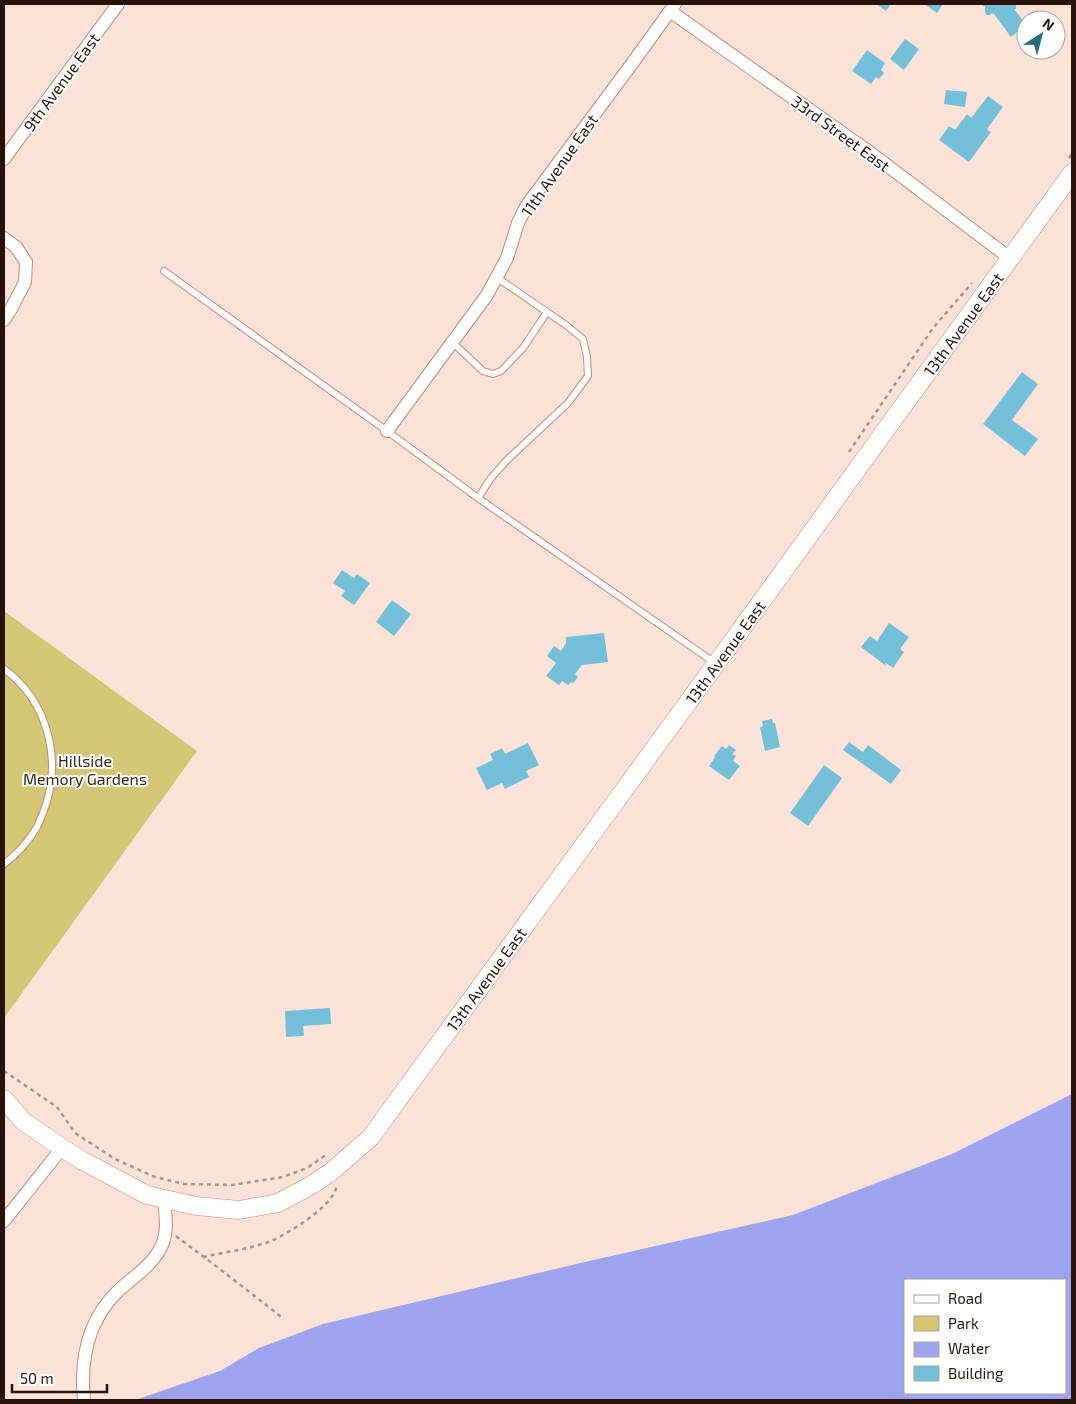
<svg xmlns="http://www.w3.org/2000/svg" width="1076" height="1404" font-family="'Exo 2',sans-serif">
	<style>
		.green { fill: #d3c775 }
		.water { fill: #9fa4f0; fill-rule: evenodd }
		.building { fill: #74c0d8 }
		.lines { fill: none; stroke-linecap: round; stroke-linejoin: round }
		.service-casing { stroke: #c78972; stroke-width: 8 }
		.minor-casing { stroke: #c78972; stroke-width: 14 }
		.secondary-casing { stroke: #c78972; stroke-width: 19 }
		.path { stroke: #ab9288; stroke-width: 2.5; stroke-dasharray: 4 4; stroke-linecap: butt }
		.service { stroke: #fff; stroke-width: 6 }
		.minor { stroke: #fff; stroke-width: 12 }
		.secondary { stroke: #fff; stroke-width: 18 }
		.labels { text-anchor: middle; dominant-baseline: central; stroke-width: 4; stroke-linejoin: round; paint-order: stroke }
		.street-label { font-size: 16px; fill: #29120a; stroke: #fff }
		.park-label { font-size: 16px; fill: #2d2a16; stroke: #fff }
	</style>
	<rect width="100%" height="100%" fill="#fde2d8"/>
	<path class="green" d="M4 611 197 751 4 1018Z"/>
	<path class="water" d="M1072 1094V1400H135L220 1371 259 1348 323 1324 589 1261 793 1215 952 1154ZM905 1280H1065V1393H905Z"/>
	<path class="building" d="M876 4H891L886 11Z
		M924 4H943L937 13Z
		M983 4H1016V9H1014L1025 23 1023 24 1025 26 1011 37 994 14 992 13 990 15H986L985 12V6H983Z
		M905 39 919 49 904 70 890 59Z
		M867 50 885 63 881 70 884 73 879 79 876 77 871 84 852 71Z
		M946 90 967 92 965 107 944 104Z
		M988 96 1003 107 987 129 991 132 969 162 939 140 949 126 955 130 967 114 971 118Z
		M1022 372 1038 384 1012 420 1038 439 1025 456 983 424Z
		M342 570 354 578 357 574 370 583 354 605 341 596 345 591 333 583Z
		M392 600 411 614 394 636 376 622Z
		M889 623 909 637 900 649 904 652 893 668 886 663 885 665 861 647 870 636 877 641Z
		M604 633 608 662 582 665 575 674 578 677 573 683 571 682 568 685 562 681 559 685 546 676 556 663 547 656 554 646 561 651 566 643V637Z
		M772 719 773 723H775L780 747 765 751 760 727 763 726 762 721Z
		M849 742 863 752 868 745 901 770 891 784 843 750Z
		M528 743 539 765 526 771 529 777 505 789 502 783 487 790 476 768 493 760 490 754 502 748 505 754Z
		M729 745 736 750 732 754 736 756 733 761 740 766 729 780 709 766 715 757 714 756 722 746 726 749Z
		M824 765 842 778 808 826 790 813Z
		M330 1008 331 1024 303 1026 304 1036 286 1037 285 1011Z"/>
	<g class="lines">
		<g class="service-casing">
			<path id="service" d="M164 271 387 431 478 498 715 663
				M452 342 483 371 493 374 501 371 523 348 547 312
				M478 498 491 478 507 460 568 403 588 376 587 357 583 339 566 325 496 277
				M4 669C49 702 63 762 43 813 41 817 39 823 37 827 29 841 17 854 4 864"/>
		</g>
		<g class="minor-casing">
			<path id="minor" d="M670 11 872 154 1011 259
				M4 159 118 4
				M4 238 16 247 26 262 25 282 11 309 4 320
				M387 431 487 295 507 258 518 223 527 205 631 65 675 4
				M4 1221 62 1148
				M84 1400C80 1360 88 1320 118 1291 133 1277 152 1266 161 1247 169 1231 165 1215 164 1198"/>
		</g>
		<g class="secondary-casing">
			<path id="secondary" d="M4 1099 23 1121 62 1148 83 1161 147 1195 196 1206 239 1210 278 1203 310 1186 331 1172 371 1137 397 1101 716 664 1072 173"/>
		</g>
		<path class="path" d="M1069 158 1072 153
			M849 452 933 328 972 283
			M4 1071 57 1107 75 1133 115 1159 155 1177 184 1184 232 1185 283 1177 307 1168 326 1155
			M176 1236 229 1276 284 1319
			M203 1257C225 1252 250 1249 271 1241 289 1233 334 1206 337 1185"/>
		<use href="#service" class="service"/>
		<use href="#minor" class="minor"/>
		<use href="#secondary" class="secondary"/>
	</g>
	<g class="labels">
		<g class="street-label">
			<text transform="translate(61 82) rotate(-54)">9th Avenue East</text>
			<text transform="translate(841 133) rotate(36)">33rd Street East</text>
			<text transform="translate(559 165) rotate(-55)">11th Avenue East</text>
			<text transform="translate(963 324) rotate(-54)">13th Avenue East</text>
			<text transform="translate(725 652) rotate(-54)">13th Avenue East</text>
			<text transform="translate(486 979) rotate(-54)">13th Avenue East</text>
		</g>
		<g class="park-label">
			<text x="85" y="760">Hillside<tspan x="85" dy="18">Memory Gardens</tspan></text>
		</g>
	</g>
	<rect width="1076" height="1404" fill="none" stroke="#29120a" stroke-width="10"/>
	<rect x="904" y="1279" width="162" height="115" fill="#ffffff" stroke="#a9a09d"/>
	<rect x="914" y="1295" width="25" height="8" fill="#ffffff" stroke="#a9a09d"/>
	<text x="948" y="1304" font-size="15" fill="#29120a">Road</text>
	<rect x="914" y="1316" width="25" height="15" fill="#d3c775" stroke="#a9a09d"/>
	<text x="948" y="1329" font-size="15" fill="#29120a">Park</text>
	<rect x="914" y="1342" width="25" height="15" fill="#9fa4f0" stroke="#a9a09d"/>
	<text x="948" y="1354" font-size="15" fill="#29120a">Water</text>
	<rect x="914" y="1366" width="25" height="15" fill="#74c0d8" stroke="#a9a09d"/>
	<text x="948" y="1379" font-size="15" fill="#29120a">Building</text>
	<g transform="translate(1041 35) rotate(36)"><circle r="24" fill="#ffffff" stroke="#a9a09d"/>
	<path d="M0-4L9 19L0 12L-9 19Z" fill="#2a6b7e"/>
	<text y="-8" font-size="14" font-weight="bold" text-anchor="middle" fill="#29120a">N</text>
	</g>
	<path d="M12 1384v8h95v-8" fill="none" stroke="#29120a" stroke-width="2.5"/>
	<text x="20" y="1384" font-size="15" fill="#29120a" stroke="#ffffff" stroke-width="4" paint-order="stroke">50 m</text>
</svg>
